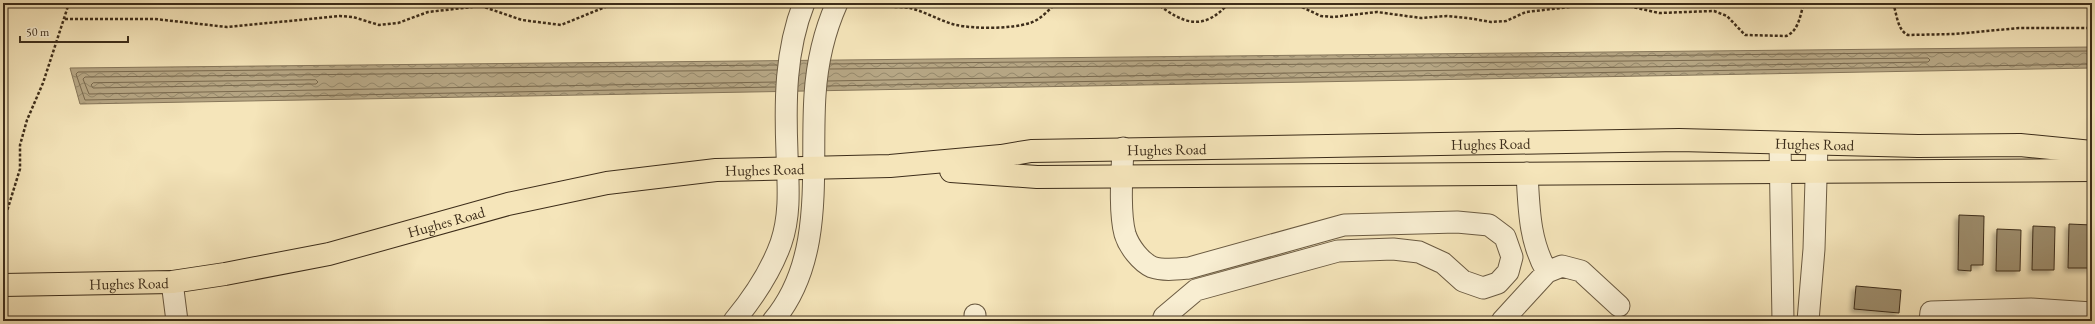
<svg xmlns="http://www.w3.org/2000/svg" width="2095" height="324" font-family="'EB Garamond',serif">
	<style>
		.water { fill: url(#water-waves); stroke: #86765a }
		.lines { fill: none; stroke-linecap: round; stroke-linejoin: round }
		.shore { stroke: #7a6a4f; stroke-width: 1 }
		.building { fill: #9d8d6d; stroke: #3d2d1a; filter: url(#shadow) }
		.minor-casing { stroke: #6b5b42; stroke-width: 23 }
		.major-casing { stroke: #3d2d1a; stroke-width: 24 }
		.path { stroke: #3d2d1a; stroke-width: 2.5; stroke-dasharray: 3 2; stroke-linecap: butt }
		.minor { stroke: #f8eed2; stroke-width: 21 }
		.major { stroke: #f5e5ba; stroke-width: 22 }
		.labels { text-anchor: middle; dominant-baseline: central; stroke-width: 3; stroke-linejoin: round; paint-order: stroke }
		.street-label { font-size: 15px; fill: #3d2d1a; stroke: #f8eed2 }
	</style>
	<defs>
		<pattern id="water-waves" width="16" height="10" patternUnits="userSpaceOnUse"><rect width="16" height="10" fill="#b6a684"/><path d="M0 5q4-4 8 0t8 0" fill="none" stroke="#95886b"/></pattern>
		<filter id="shadow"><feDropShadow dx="-3.5" dy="3.5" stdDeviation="2" flood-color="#0004"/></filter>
	</defs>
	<rect width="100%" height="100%" fill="#f5e5ba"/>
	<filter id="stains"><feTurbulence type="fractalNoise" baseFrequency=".005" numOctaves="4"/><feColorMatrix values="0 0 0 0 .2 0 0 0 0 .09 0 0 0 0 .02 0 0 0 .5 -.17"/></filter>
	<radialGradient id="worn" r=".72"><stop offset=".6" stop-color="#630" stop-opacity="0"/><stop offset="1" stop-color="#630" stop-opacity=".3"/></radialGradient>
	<path class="water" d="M2092 47V68L80 104 70 68Z"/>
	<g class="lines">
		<path class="shore" d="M830 64 2092 51
			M316 80 318 82 316 84 93 88 91 85 93 83Z
			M828 81 1928 62 1930 60 1928 58 830 69
			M776 82 89 94 83 79 85 77 777 70
			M827 86 2092 64
			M775 87 85 100 76 74 78 72 777 65"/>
	</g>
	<path class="building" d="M1959 215 1984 216 1983 265H1971V271L1958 270Z
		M2069 224 2092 225V268H2068Z
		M2033 226 2055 227 2054 270H2032Z
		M1997 229 2021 230 2020 271H1996Z
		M1856 286 1901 290 1899 313 1854 309Z"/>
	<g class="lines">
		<g class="minor-casing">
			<path id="minor" d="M1780 143 1783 321
				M1123 148C1122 172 1119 212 1125 234 1129 247 1141 262 1152 267 1163 271 1178 269 1189 268L1344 225 1457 222 1489 225 1505 237 1512 257 1508 272 1498 283 1483 288 1463 281 1443 263 1419 252 1393 249 1338 251 1196 290 1164 317 1163 321
				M1547 272 1562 266 1581 271 1619 306
				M172 282 177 321
				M734 321C753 298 771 271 781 243 791 214 788 183 787 153 785 102 785 51 804 3
				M773 321C826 258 810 170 815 95 817 64 824 32 837 3
				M975 321V315
				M1502 321 1547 272C1529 241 1529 208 1527 173
				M1808 321 1814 249 1817 144
				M1930 321 1931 312 2031 309 2092 313"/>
		</g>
		<g class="major-casing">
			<g id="major">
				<path d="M951 171 1037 177 2092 170"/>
				<path id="s1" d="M3 285 172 282 225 274 329 254 508 204 607 183 716 170 890 166 1001 156 1031 151 1679 140 1918 146 2020 145 2092 152"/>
			</g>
		</g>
		<path class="path" d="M865 3C872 8 899 6 910 8 926 12 940 21 956 25 975 29 1011 29 1030 23 1040 20 1049 10 1056 3
			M1156 3C1184 24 1203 32 1229 3
			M1293 3 1321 16 1333 17 1377 12 1421 18 1447 16 1468 18 1491 22 1506 21 1526 12 1605 3
			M1615 3 1659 13 1714 11 1727 16 1745 35 1786 36C1799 31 1800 15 1804 3
			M1893 3C1897 14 1897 30 1908 35L1955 34 2019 28H2092
			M65 19H155L227 27 340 16 353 17 379 25 388 24 398 23 428 12 481 6 522 20 561 25 615 3
			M3 224 20 169V145L27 120 43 83 69 3"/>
		<use href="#minor" class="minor"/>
		<use href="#major" class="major"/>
	</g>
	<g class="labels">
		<g class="street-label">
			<text stroke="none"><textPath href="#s1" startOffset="1501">Hughes Road</textPath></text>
			<text stroke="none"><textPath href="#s1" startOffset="1825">Hughes Road</textPath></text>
			<text stroke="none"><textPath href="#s1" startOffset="1177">Hughes Road</textPath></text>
			<text stroke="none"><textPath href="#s1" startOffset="774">Hughes Road</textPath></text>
			<text stroke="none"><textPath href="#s1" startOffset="450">Hughes Road</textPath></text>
			<text stroke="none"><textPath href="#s1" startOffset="126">Hughes Road</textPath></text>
		</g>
	</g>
	<rect width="2095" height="324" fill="none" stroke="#f5e5ba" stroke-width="16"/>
	<rect x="4" y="4" width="2087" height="316" fill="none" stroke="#3d2d1a" stroke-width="2"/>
	<rect x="8" y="8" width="2079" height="308" fill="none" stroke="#3d2d1a"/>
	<path d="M20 36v6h108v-6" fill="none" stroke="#3d2d1a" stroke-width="2"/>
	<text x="26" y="36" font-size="12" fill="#3d2d1a" stroke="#f8eed2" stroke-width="3" paint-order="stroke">50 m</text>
	<rect width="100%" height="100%" filter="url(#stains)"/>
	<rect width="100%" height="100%" fill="url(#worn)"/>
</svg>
